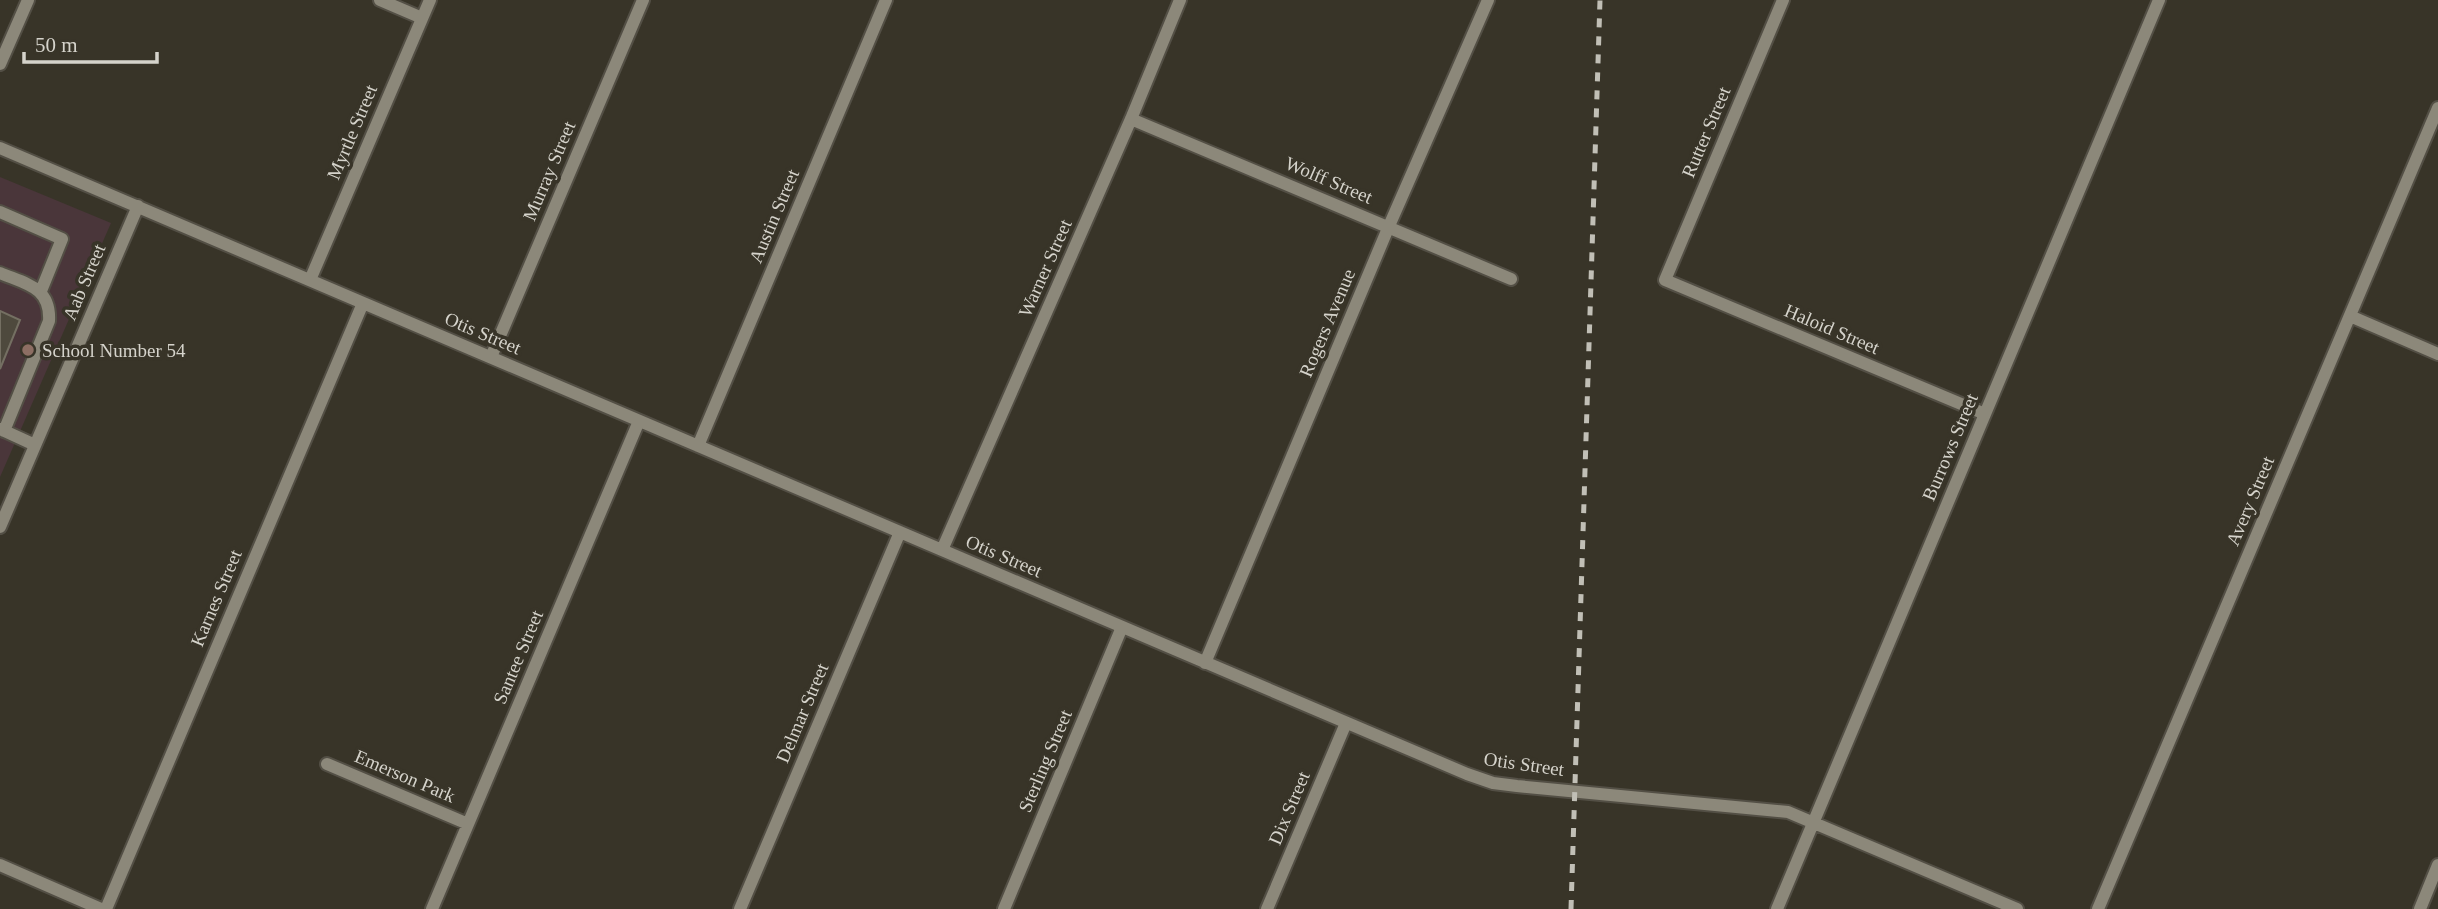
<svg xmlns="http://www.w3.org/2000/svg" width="2438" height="909" font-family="'Times New Roman',serif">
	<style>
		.education { fill: #4a363a }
		.building { fill: #4e493d; stroke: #746f62; stroke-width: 2 }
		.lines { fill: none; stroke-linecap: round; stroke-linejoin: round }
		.minor-casing { stroke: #534f45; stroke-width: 16 }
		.minor { stroke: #8c887a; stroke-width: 12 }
		.rail { stroke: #c1bfb6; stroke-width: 5; stroke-dasharray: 9 9; stroke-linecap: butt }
		.education-dot { fill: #8d6e63; stroke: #383428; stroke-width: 2.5 }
		.labels { text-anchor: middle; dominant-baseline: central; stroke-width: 7; stroke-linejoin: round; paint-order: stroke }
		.street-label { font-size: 19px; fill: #d5d3cb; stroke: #383428 }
		.poi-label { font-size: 19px; fill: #d5d3cb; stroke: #383428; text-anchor: start }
	</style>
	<rect width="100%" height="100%" fill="#383428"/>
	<path class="education" d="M0 177 111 223 0 477Z"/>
	<path class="building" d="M0 311 20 320 0 369Z"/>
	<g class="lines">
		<g class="minor-casing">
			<path id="minor" d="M380 0 422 18
				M1783 0 1665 280 1985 414
				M0 64 28 0
				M1131 119 1511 279
				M0 148 1467 774 1493 783 1517 786 1788 812 2017 909
				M0 212 62 239 41 291
				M0 273C26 284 51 287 49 321L4 431
				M310 280 430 0
				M2350 316 2438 354
				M491 357 643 0
				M0 429 35 445
				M698 446 886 0
				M0 527 138 206
				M942 550 1131 119 1180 0
				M1205 663 1389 226 1488 0
				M327 764 468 824
				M0 865 101 909
				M106 909 363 303
				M432 909 639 421
				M740 909 900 532
				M1004 909 1122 627
				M1267 909 1346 723
				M1777 909 2159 0
				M2098 909 2438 108
				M2420 909 2438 865"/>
		</g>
		<use href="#minor" class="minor"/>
		<path class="rail" d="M1571 909 1600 0"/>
	</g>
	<circle class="education-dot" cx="28" cy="350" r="7"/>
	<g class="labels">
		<g class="street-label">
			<text transform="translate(352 132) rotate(-67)">Myrtle Street</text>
			<text transform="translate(1706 132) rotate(-67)">Rutter Street</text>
			<text transform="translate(549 171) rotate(-67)">Murray Street</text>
			<text transform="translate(1329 180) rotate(23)">Wolff Street</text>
			<text transform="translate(774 216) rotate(-67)">Austin Street</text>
			<text transform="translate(1045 268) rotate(-66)">Warner Street</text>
			<text transform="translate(84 282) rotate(-67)">Aab Street</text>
			<text transform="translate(1327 323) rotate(-67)">Rogers Avenue</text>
			<text transform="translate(1832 329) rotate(23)">Haloid Street</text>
			<text transform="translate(483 333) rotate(23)">Otis Street</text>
			<text transform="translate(1950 447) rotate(-67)">Burrows Street</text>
			<text transform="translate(2250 501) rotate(-67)">Avery Street</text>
			<text transform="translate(1004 556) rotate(23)">Otis Street</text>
			<text transform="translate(216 598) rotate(-67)">Karnes Street</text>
			<text transform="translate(518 657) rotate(-67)">Santee Street</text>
			<text transform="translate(802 713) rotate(-67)">Delmar Street</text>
			<text transform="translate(1045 761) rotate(-67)">Sterling Street</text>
			<text transform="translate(1524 764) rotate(8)">Otis Street</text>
			<text transform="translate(405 776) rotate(23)">Emerson Park</text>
			<text transform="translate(1289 808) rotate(-67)">Dix Street</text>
		</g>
		<g class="poi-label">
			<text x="42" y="350">School Number 54</text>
		</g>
	</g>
	<path d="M24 52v10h133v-10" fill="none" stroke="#d5d3cb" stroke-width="3.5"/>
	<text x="35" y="52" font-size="21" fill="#d5d3cb" stroke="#383428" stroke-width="5" paint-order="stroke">50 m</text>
</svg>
